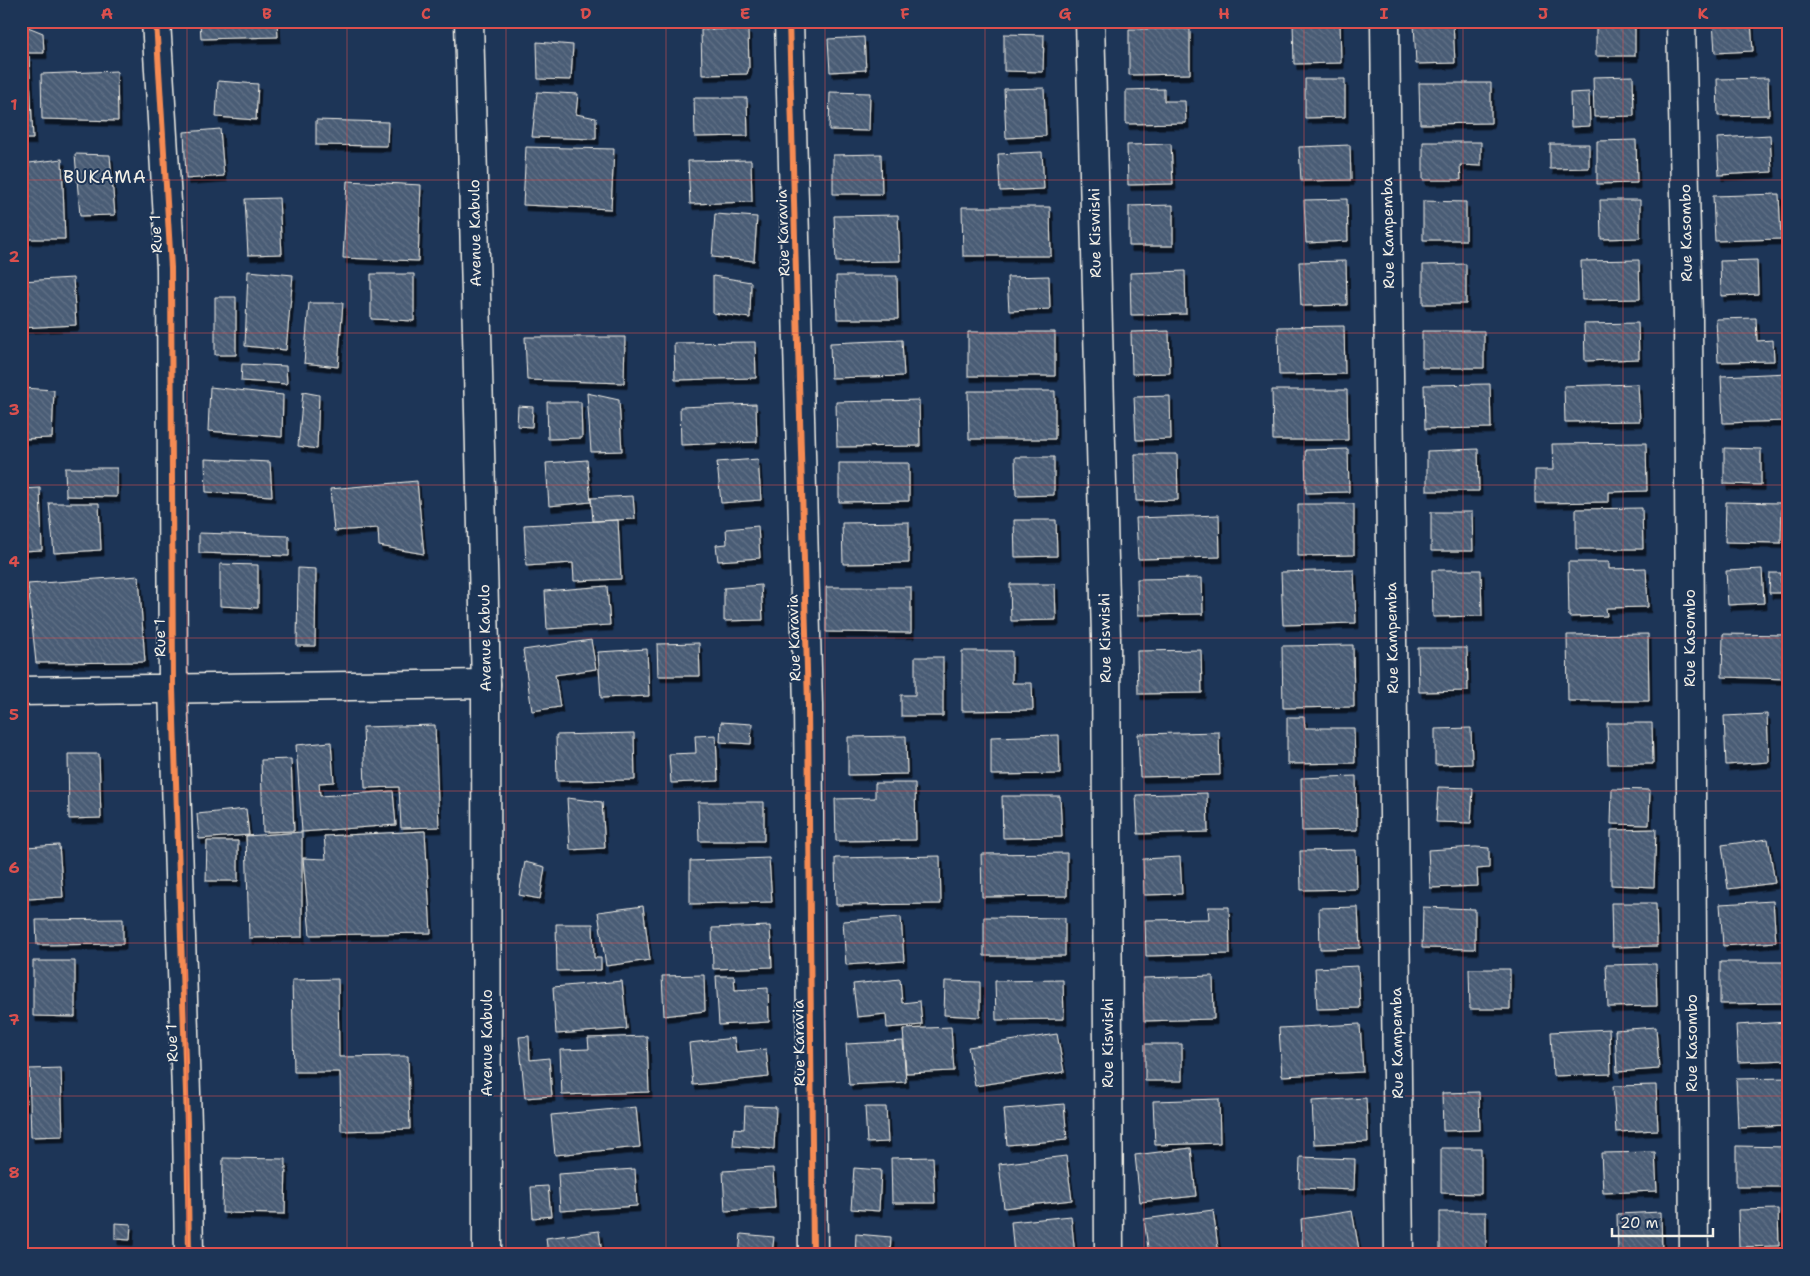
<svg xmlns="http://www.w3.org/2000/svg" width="1810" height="1276" font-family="'Shantell Sans',sans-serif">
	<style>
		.building { fill: url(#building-back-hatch); stroke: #f4f1e8; filter: url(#shadow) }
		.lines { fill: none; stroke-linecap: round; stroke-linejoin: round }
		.street-casing { stroke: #f4f1e8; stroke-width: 31 }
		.secondary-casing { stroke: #f4f1e8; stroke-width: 31 }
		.street { stroke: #1d3557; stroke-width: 28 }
		.secondary { stroke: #1d3557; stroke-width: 28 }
		.cycleway-casing { stroke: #1d3557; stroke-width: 9 }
		.cycleway { stroke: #f68b52; stroke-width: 6 }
		.grid { fill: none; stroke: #dc504e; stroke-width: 1; stroke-opacity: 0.55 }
		.labels { text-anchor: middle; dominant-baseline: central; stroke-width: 4; stroke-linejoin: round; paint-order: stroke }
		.street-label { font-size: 15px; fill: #f4f1e8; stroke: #1d3557 }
		.quarter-label { font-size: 18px; letter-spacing: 1px; fill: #f4f1e8; stroke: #1d3557 }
		.neatline { fill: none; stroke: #dc504e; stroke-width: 2 }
		.grid-label { font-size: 16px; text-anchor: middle; font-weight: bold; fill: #dc504e }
	</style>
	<defs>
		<pattern id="building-back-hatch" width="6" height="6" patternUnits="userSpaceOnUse" patternTransform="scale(1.25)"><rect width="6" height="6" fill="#485b74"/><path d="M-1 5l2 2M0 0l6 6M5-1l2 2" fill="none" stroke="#637388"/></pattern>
		<filter id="shadow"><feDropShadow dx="3" dy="5.5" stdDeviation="0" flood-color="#0009"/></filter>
	</defs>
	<rect width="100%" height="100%" fill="#1d3557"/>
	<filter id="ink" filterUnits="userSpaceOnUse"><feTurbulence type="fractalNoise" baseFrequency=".02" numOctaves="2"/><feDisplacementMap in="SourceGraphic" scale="10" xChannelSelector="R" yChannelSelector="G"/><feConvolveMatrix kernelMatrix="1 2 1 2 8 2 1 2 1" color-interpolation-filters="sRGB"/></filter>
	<g filter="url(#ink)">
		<path class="building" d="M21 21H28V27L43 33 44 53H21Z
			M200 21H277L278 37 201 39Z
			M1340 21 1341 63 1294 64 1293 22Z
			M1596 21H1635V56H1596Z
			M1713 21H1751L1753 51 1715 53Z
			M1453 22 1455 63 1416 64 1414 23Z
			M748 29 749 68 747 74 702 75 701 30Z
			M1129 29H1190V74L1129 75Z
			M1004 34 1044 35 1043 72 1004 71Z
			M864 37 866 70 830 72 828 39Z
			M537 42 573 45 571 80 538 79Z
			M21 56H29L33 139H21Z
			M117 71 118 121 42 119 41 74Z
			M1633 76 1634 116 1594 117 1593 77Z
			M1768 78 1769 115 1718 116 1717 79Z
			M1305 79H1345V117L1305 118Z
			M218 81 258 84 256 120 216 117Z
			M1419 83H1491V123L1420 124Z
			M1044 88 1046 136 1006 138 1004 89Z
			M1164 89V101H1185L1186 123 1126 124V90Z
			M537 92 578 94 576 114 596 118V139L532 137Z
			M830 92 870 93 869 131 829 130Z
			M1589 92 1590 126 1571 127 1570 93Z
			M694 98H747L748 136 695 137Z
			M316 120 388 122 387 146 316 145Z
			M220 129 224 176 186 179 184 132Z
			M1770 135 1772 172 1719 175 1717 138Z
			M1636 140 1637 183 1597 184V141Z
			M1423 142H1481V166L1460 165 1461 180H1423Z
			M1171 144 1173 184 1128 185 1127 145Z
			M1550 144H1589V168L1550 169Z
			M1350 145 1351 180 1301 181 1299 147Z
			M526 147 614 149 611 209 523 205Z
			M1042 152 1044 189 1000 191 998 154Z
			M75 154 110 155 115 215 80 216Z
			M881 154 882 194H833V155Z
			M62 159 65 239H21V164Z
			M751 160 752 202 690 204 688 161Z
			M347 181 421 185 418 261 343 258Z
			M1779 194 1781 239 1715 241 1713 196Z
			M279 198 282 254 248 255 245 199Z
			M1347 199 1348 241 1306 243 1304 200Z
			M1600 200H1640V238L1601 239Z
			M1423 201 1466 202V240H1423Z
			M1173 205V246H1129V206Z
			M962 207H1050L1051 256H963Z
			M715 214 757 217 754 261 712 257Z
			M898 215 900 261 836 262 834 216Z
			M1639 260 1640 299 1582 300 1581 261Z
			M1757 260 1758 294 1721 296 1720 261Z
			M1346 261 1347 305 1301 306 1299 262Z
			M1466 264V304H1423V265Z
			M248 271 293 275 286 350 245 346Z
			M1185 271 1186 314 1131 315 1130 273Z
			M371 274H414V321L371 319Z
			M713 276 751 282 750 318 713 313Z
			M836 276H897L898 319H837Z
			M1049 276 1050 309 1009 311 1007 277Z
			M73 278 76 325 21 328V281Z
			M215 297H236V355H215Z
			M309 303H343L338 367 304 363Z
			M1756 318 1757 341 1773 340 1774 361 1718 362 1716 319Z
			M1638 323 1639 359 1585 361 1584 324Z
			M1344 326 1345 374 1279 375 1278 327Z
			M1169 331 1170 373 1132 374 1131 332Z
			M1422 331H1484V368H1422Z
			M968 332H1055V376H968Z
			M525 337H625L624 383 527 380Z
			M902 340 904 376 831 378 830 343Z
			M755 342 756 378 675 380 674 343Z
			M242 364 286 366 287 384 241 381Z
			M1789 373V421L1723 423 1721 376Z
			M1490 384 1491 428 1425 429 1424 385Z
			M1638 384 1640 421 1565 422 1564 386Z
			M210 387 283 395 282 437 208 431Z
			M23 388 54 390 52 438 21 439Z
			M1272 390H1347L1348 440H1273Z
			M968 391H1055V439H969Z
			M303 392 319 395 317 449 298 446Z
			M587 393 619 400 622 451 591 452Z
			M1170 396 1171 439 1136 440 1134 397Z
			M919 400 920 446 837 447 836 402Z
			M547 402H581L582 438 548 439Z
			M756 404 757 442 681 445 680 407Z
			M518 406 533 407 532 427 517 426Z
			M1646 443 1647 491 1609 492V502L1535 503V470H1553L1552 444Z
			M1724 448 1761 449V485L1724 484Z
			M1348 449 1349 492 1306 493 1305 450Z
			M1478 449 1479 491H1427V451Z
			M1135 454H1177L1178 500 1136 501Z
			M1015 457H1054V495L1016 496Z
			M205 459 270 462 272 496 206 492Z
			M758 459 761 500 721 503 717 462Z
			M587 460 591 502 549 506 546 463Z
			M839 463H909V501L839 502Z
			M65 468H117V497L66 496Z
			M417 481 424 554 379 546 378 528 334 531 330 489Z
			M40 488 42 550 22 551 21 489Z
			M633 496 635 519 593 521 591 498Z
			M1726 502 1782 503 1781 543 1725 542Z
			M49 503H99L101 550 54 553Z
			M1298 504H1354V555L1298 556Z
			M1642 508 1643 549H1576V509Z
			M1431 512H1472L1473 551H1431Z
			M1219 515 1220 557 1138 559 1136 518Z
			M618 520 621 579 574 581 573 563 526 566 524 525Z
			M1014 520H1056L1057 556 1015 557Z
			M909 522V563L843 564 842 523Z
			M758 526 760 558 718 561 716 545 727 544 726 529Z
			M199 533 289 536V556L199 553Z
			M1568 562H1609V569L1646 568 1648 607 1606 608 1607 616 1569 617Z
			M220 564 258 565V608L220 606Z
			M298 568 316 569 315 646H297Z
			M1762 569 1764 603 1728 605 1726 571Z
			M1354 570 1356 623 1283 625 1281 572Z
			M1432 570H1481L1482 616 1433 617Z
			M1770 573H1781L1780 593H1769Z
			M139 576 145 662 36 663 28 584Z
			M1202 578 1203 614 1138 615 1137 579Z
			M1010 584H1055L1056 620 1011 621Z
			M761 585 763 620 724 621V588Z
			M607 586 610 625 547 629 545 591Z
			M826 587H911V633L826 632Z
			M1648 634 1649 701H1568L1567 635Z
			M1723 634 1789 635V679L1722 677Z
			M591 640 596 669 555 675 560 707 532 711 523 650Z
			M699 643 700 676H658L657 644Z
			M1353 645 1354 707 1283 708 1282 646Z
			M1418 648H1467L1468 691 1419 692Z
			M647 649 649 696 601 698 598 652Z
			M1201 650 1202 693 1138 694 1137 651Z
			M962 651H1012V683H1032L1033 710 962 711Z
			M915 657H943V716H901V695H915Z
			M1767 714 1769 762 1726 765 1724 716Z
			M1287 717H1304L1305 728H1354L1355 763 1287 764Z
			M721 722 752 724 751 744 720 742Z
			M1607 723H1652L1653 764H1608Z
			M435 725 439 827 401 828 399 787 365 788 363 727Z
			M1471 728 1472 764 1435 765V729Z
			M1219 732 1220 775 1140 777 1138 734Z
			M634 733 635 780 557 781 556 735Z
			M716 735 718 781 671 783 669 754 696 753 695 736Z
			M1059 735 1060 774 991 775V737Z
			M906 736 907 774 848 775V737Z
			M331 742 334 782 319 783 320 796 393 791 396 825 302 832 296 745Z
			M68 754H99L101 818 69 819Z
			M291 759 294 831 263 832 261 760Z
			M1356 776 1357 830 1302 831 1301 778Z
			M875 783H915L916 840 836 841 835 799 875 798Z
			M1438 787 1473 788 1471 823 1436 822Z
			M1612 789 1650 790 1649 825 1611 824Z
			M1207 793 1208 832 1138 834 1136 795Z
			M1002 796H1060L1062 837 1003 838Z
			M567 798 602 802 605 848 570 850Z
			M698 802H764V841H699Z
			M246 809 249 835 199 839 197 814Z
			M1656 829 1654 887 1611 885V830Z
			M425 831 431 933 310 935 303 858 326 859 324 836Z
			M302 832V937L249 938 246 836Z
			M1768 839 1775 883 1728 889 1722 845Z
			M207 841H238V881H206Z
			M59 845 63 897 28 899 25 847Z
			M1476 847 1489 848V868L1477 869 1478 886 1430 888 1428 850Z
			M1356 850 1357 889 1301 890 1300 851Z
			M1067 853V896L982 897 981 854Z
			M940 856 941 904 836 905 835 858Z
			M1180 857 1182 894 1144 895 1143 859Z
			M769 858 772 902 690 904V861Z
			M525 862 545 867 540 899 519 895Z
			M1773 901 1776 942 1723 946 1720 904Z
			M1611 903H1656L1657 946 1612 947Z
			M643 906 650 960 606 966 598 912Z
			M1208 907H1229L1230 954 1146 956 1145 920 1209 919Z
			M1358 907 1360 948 1320 949 1319 908Z
			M1423 907 1475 909V949L1422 948Z
			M901 917 904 961 846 965 843 921Z
			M984 917 1065 918V956H984Z
			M123 919V944L37 945 36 920Z
			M556 924H593L594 958H601V970L557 971Z
			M770 926 772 967 713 969 712 928Z
			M21 958 25 1021H21Z
			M33 961H75V1017L33 1016Z
			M1720 962H1789V1003L1720 1004Z
			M1656 964 1657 1006 1608 1007 1606 965Z
			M1358 966 1360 1008 1317 1009 1315 968Z
			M1469 969H1510V1009H1470Z
			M704 975 705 1011 664 1016 662 976Z
			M716 976H734L735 990 768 988 769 1022 719 1025Z
			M1213 976 1214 1019 1144 1021 1143 978Z
			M338 979 339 1057 408 1056 410 1129 341 1131 340 1072H294L292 980Z
			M900 979 902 1003 920 1001 922 1025 887 1028 886 1014 857 1017 853 984Z
			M1063 980 1064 1019 996 1020 995 981Z
			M622 981 627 1029 556 1034 553 987Z
			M945 981 980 982V1017L944 1015Z
			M1789 1022V1060L1738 1062 1736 1025Z
			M1360 1024 1363 1072 1282 1076 1279 1028Z
			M951 1027 954 1071 906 1073 903 1029Z
			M1656 1027 1659 1069 1617 1072 1615 1030Z
			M1609 1029 1611 1074 1553 1076 1551 1032Z
			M1057 1034 1064 1072 975 1086 968 1047Z
			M529 1036 530 1060 549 1058 552 1096 525 1098 519 1037Z
			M647 1036 649 1092 562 1095 560 1050 589 1049 588 1038Z
			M734 1038 736 1052 766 1049 769 1077 693 1085 689 1043Z
			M903 1041 906 1082 849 1085 846 1044Z
			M1145 1044H1182V1081H1145Z
			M61 1068 63 1136 31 1137 29 1069Z
			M21 1070H23L26 1104 21 1105Z
			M1789 1078V1126L1738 1128 1736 1079Z
			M1656 1085 1658 1130 1616 1132 1613 1086Z
			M1479 1092 1480 1130 1443 1131 1442 1093Z
			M1366 1098 1368 1142 1314 1144 1312 1101Z
			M1219 1099 1220 1143 1155 1145 1153 1101Z
			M1064 1104 1067 1140 1007 1145 1004 1109Z
			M745 1106 776 1107 774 1149 733 1146 734 1128 744 1129Z
			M636 1107 640 1147 555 1155 551 1115Z
			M865 1107H886L888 1142 867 1143Z
			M1736 1146 1789 1147V1187H1736Z
			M1191 1148 1196 1196 1140 1202 1135 1155Z
			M1441 1148H1481V1194L1441 1193Z
			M1655 1152 1657 1191 1603 1193 1601 1153Z
			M1066 1156 1072 1200 1004 1208 999 1164Z
			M933 1157 935 1203H892L891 1158Z
			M1300 1157 1355 1159 1354 1190 1299 1188Z
			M223 1158 286 1159 285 1214 222 1213Z
			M773 1168 775 1208 725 1211 723 1171Z
			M854 1168 881 1170 879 1211 851 1209Z
			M635 1169 637 1206 560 1211 558 1174Z
			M21 1182H24V1212H21Z
			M548 1186 551 1216 533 1218 531 1187Z
			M1778 1209 1779 1246 1739 1247 1738 1210Z
			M1213 1210 1219 1255H1149L1144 1219Z
			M1352 1211 1360 1255H1303L1301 1219Z
			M1440 1212H1486V1254H1440Z
			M1661 1212 1662 1253 1618 1254 1617 1214Z
			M1071 1216 1075 1255H1014L1011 1222Z
			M115 1223 131 1224 130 1240 115 1239Z
			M599 1231 602 1255H548L546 1238Z
			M741 1234 774 1237 772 1255H739Z
			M856 1234 891 1237 890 1255H855Z"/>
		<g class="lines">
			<g class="street-casing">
				<path id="street" d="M156 21 171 268 173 688 187 1124 189 1255
					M789 21 808 705 813 1255
					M1090 21 1106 637 1109 1255
					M1385 21 1399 1255
					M1681 21 1688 319 1694 1255
					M21 691 486 684"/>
			</g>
			<g class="secondary-casing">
				<path id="secondary" d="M469 21 486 684 487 1255"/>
			</g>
			<use href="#street" class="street"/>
			<use href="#secondary" class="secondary"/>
			<g class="cycleway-casing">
				<path id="cycleway" d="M156 21 171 268 173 688 187 1124 189 1255
					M789 21 808 705 813 1255"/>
			</g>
			<use href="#cycleway" class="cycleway"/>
		</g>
	</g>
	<path class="grid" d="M187 21V1255M347 21V1255M506 21V1255M666 21V1255M825 21V1255M985 21V1255M1144 21V1255M1304 21V1255M1463 21V1255M1623 21V1255M21 180H1789M21 333H1789M21 485H1789M21 638H1789M21 791H1789M21 943H1789M21 1096H1789"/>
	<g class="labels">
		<g class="street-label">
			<text transform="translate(475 233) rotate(-91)">Avenue Kabulo</text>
			<text transform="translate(783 233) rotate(-92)">Rue Karavia</text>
			<text transform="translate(1095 233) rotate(-91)">Rue Kiswishi</text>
			<text transform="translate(1388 233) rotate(-91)">Rue Kampemba</text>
			<text transform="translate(1686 233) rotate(-91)">Rue Kasombo</text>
			<text transform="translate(156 234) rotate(-93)">Rue 1</text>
			<text transform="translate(160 638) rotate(-91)">Rue 1</text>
			<text transform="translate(485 638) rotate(-91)">Avenue Kabulo</text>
			<text transform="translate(794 638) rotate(-92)">Rue Karavia</text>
			<text transform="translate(1105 638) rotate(-91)">Rue Kiswishi</text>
			<text transform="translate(1392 638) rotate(-91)">Rue Kampemba</text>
			<text transform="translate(1690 638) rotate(-90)">Rue Kasombo</text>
			<text transform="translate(172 1043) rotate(-92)">Rue 1</text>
			<text transform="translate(487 1043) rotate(-90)">Avenue Kabulo</text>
			<text transform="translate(799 1043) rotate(-91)">Rue Karavia</text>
			<text transform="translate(1108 1043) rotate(-90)">Rue Kiswishi</text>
			<text transform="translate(1397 1043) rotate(-91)">Rue Kampemba</text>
			<text transform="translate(1692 1043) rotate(-90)">Rue Kasombo</text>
		</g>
		<g class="quarter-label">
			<text x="105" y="177">BUKAMA</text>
		</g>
	</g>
	<rect width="1810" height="1276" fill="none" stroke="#1d3557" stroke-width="55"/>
	<path d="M1612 1228v8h101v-8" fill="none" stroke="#f4f1e8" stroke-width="2.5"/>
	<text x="1620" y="1228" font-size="15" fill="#f4f1e8" stroke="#1d3557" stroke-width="4" paint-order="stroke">20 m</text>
	<rect x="28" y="28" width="1754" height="1220" class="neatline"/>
	<g class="grid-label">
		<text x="107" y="19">A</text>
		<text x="267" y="19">B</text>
		<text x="426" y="19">C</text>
		<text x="586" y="19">D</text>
		<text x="745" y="19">E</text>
		<text x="905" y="19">F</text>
		<text x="1065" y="19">G</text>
		<text x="1224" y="19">H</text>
		<text x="1384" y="19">I</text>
		<text x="1543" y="19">J</text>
		<text x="1703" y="19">K</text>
		<text x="14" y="110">1</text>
		<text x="14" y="262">2</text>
		<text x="14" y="415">3</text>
		<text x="14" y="567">4</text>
		<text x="14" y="720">5</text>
		<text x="14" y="873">6</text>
		<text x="14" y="1025">7</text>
		<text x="14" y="1178">8</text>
	</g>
</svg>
